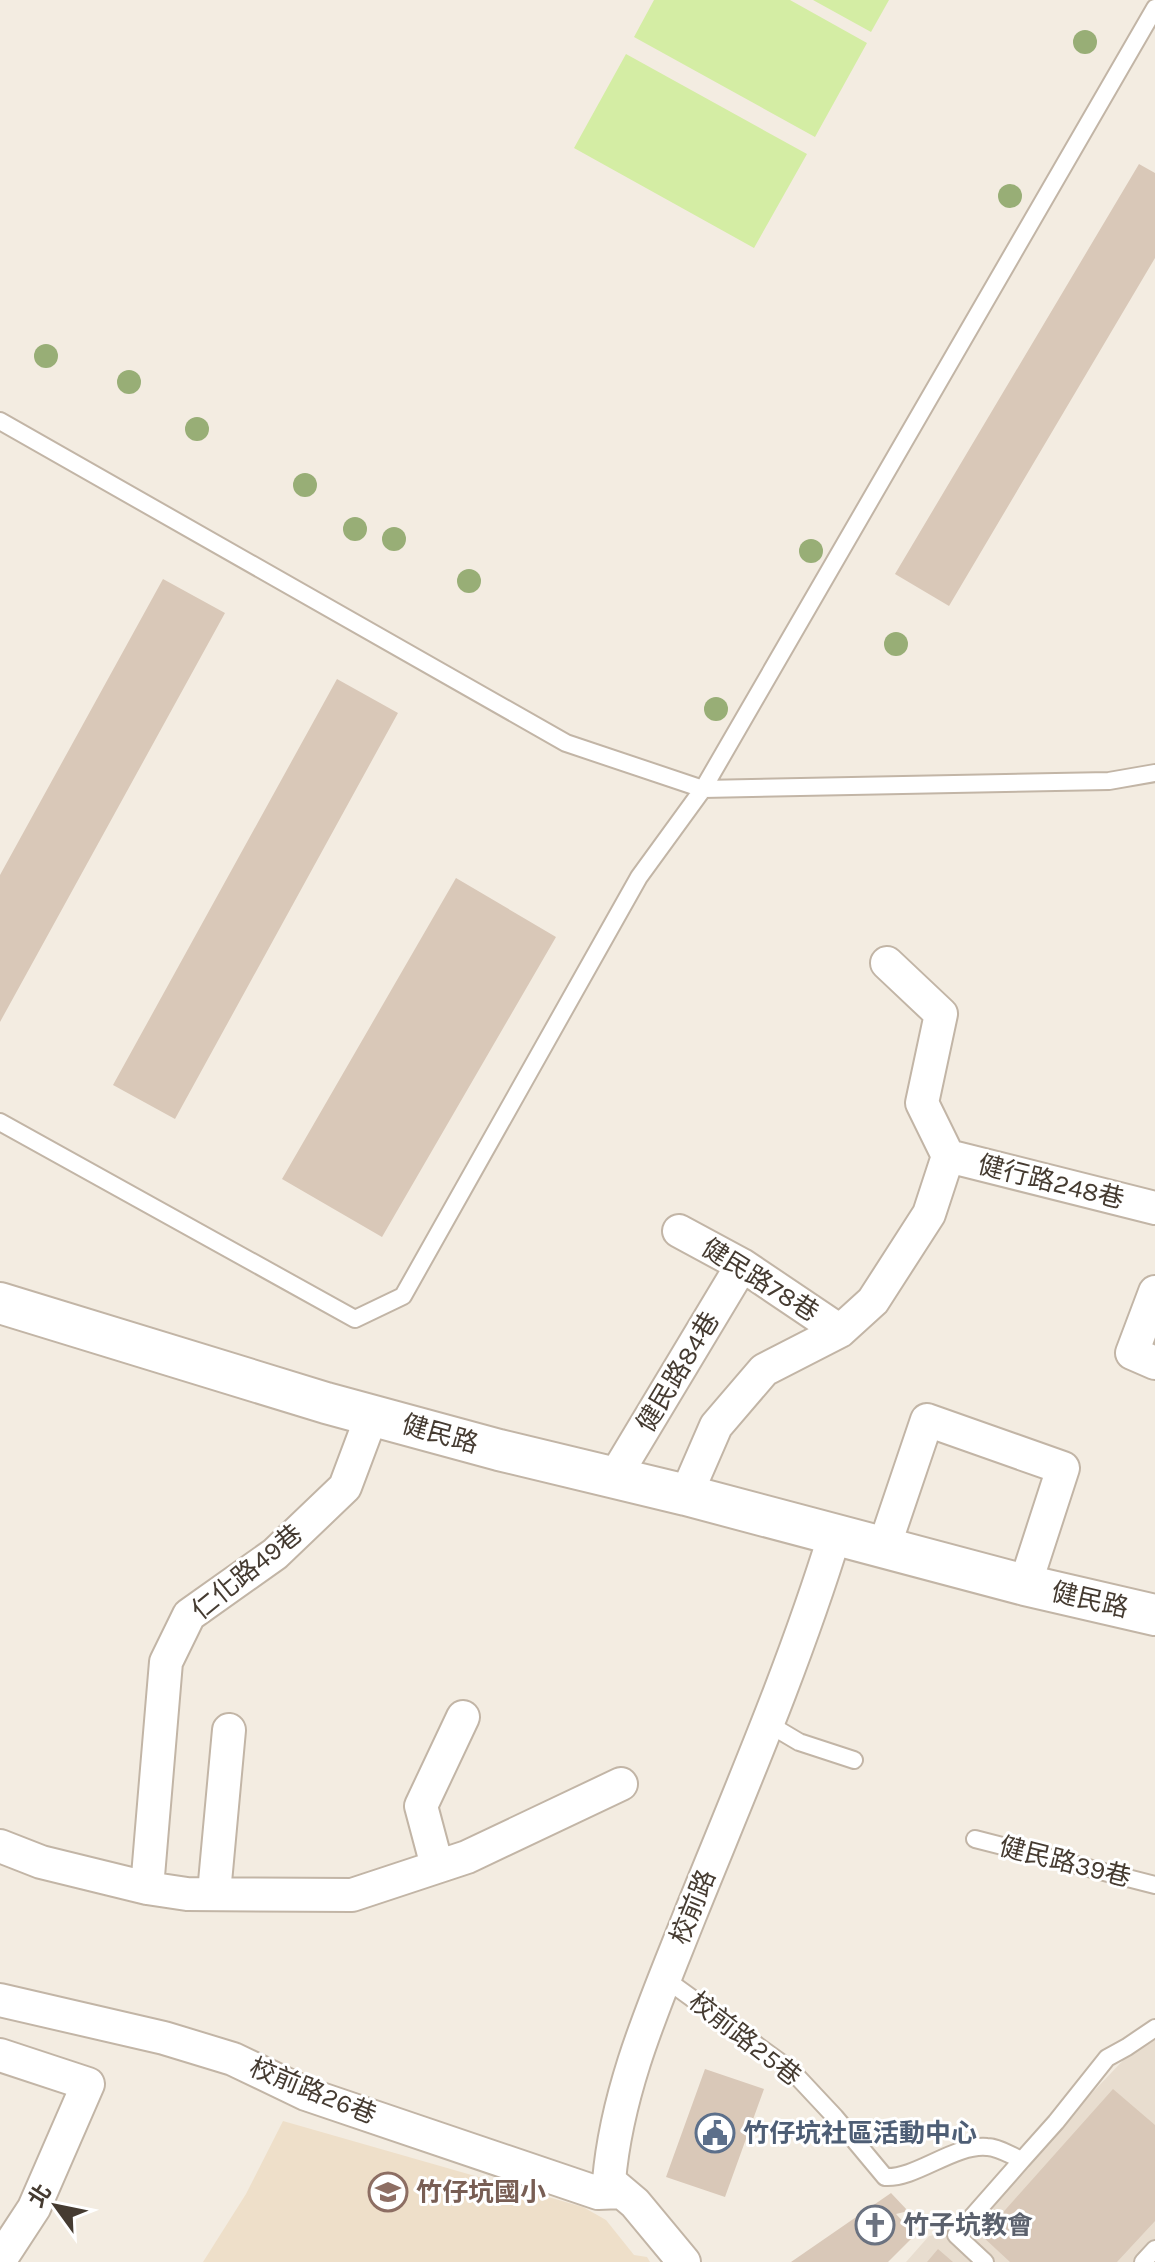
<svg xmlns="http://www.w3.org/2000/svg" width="1155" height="2262" font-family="Karla,'Noto Sans TC',sans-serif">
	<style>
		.residential { fill: #e8ddcf }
		.education { fill: #eedfc9 }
		.green { fill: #d4eda4 }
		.building { fill: #d9c8b8 }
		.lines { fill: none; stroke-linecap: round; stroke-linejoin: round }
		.service-casing { stroke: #c2b5a6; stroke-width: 20 }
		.minor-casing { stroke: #c2b5a6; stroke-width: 36 }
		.tertiary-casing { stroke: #c2b5a6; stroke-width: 44 }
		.service { stroke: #fff; stroke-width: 16 }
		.minor { stroke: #fff; stroke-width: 32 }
		.tertiary { stroke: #fff; stroke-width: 40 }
		.tree { fill: #98ae76 }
		.labels { text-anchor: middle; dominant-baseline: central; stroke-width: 6; stroke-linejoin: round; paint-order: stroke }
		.street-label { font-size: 26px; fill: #453b31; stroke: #fff }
		.service-label { font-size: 26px; font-weight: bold; fill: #4e5e75; stroke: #fff; text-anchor: start }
		.education-label { font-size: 26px; font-weight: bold; fill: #785e54; stroke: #fff; text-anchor: start }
		.worship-label { font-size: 26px; font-weight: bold; fill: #5b616d; stroke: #fff; text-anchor: start }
	</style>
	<rect width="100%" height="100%" fill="#f3ece1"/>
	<path class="residential" d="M1155 2035V2262H906L929 2236 961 2230 1133 2050Z"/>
	<path class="education" d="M283 2121 583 2207 606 2220 634 2255 647 2257 650 2262H203L246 2194Z"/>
	<path class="green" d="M654 0H790L867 43 815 137 634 37Z
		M813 0H889L871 32Z
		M626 54 807 154 754 248 574 148Z"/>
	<path class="building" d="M1139 164 1155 173V258L949 606 895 574Z
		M163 579 225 613 0 1022V875Z
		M337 679 398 713 175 1119 113 1085Z
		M456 878 556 937 382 1237 282 1179Z
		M705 2069 764 2089 725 2197 666 2177Z
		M1113 2089 1155 2125V2221L1117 2262H1010L982 2236Z
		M891 2193 908 2211 896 2214 915 2235 888 2262H791Z
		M938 2249 953 2262H927Z"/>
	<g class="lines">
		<g class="service-casing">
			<path id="service" d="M0 421 566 743 703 789 1109 781 1155 773
				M0 1122 355 1319 403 1296 639 877 703 789 1155 8
				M767 1723 799 1742 854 1760
				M975 1839 1155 1885
				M664 1978 791 2070 835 2117 885 2177C916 2179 954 2144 987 2147 998 2147 1012 2156 1022 2160L1056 2122 1107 2058 1127 2047 1155 2028
				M985 2262 956 2235 1022 2160
				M1143 2262 1155 2249"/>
		</g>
		<g class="minor-casing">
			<path id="minor" d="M948 1156 1155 1208
				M679 1231 742 1265 840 1331
				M1155 1292 1132 1353 1155 1363
				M614 1478 742 1265
				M686 1495 716 1426 764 1370 840 1331 873 1301 929 1214 948 1156 922 1103 941 1014 887 963
				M884 1547 927 1420 1063 1468 1025 1585
				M0 1846 41 1862 147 1888 187 1894 352 1895 467 1857 621 1784
				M437 1866 421 1806 463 1717
				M147 1888 166 1662 189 1615 275 1554 345 1487 372 1415
				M214 1893 229 1730
				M0 2000 164 2038 233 2059 306 2094 598 2193 622 2192
				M0 2055 88 2084 34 2208 0 2260
				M684 2262 635 2203 609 2181C617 2087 656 2001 690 1915 741 1789 795 1664 835 1534"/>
		</g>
		<g class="tertiary-casing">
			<path id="tertiary" d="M0 1303 326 1403 499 1450 686 1495 1025 1585 1155 1615"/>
		</g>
		<use href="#service" class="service"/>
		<use href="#minor" class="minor"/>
		<use href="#tertiary" class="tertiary"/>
	</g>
	<g class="tree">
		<circle cx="1085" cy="42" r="12"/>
		<circle cx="1010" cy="196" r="12"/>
		<circle cx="46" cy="356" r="12"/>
		<circle cx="129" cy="382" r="12"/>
		<circle cx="197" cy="429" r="12"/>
		<circle cx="305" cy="485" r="12"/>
		<circle cx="355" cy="529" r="12"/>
		<circle cx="394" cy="539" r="12"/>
		<circle cx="811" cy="551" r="12"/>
		<circle cx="469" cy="581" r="12"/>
		<circle cx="896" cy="644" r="12"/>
		<circle cx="716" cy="709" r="12"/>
	</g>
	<defs>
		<g id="civic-ring" transform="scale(2)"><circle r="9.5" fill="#fff" stroke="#5c6f8a" stroke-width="1.5"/><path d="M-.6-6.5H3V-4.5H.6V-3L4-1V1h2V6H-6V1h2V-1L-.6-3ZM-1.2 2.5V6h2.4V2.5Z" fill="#5c6f8a"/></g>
		<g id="school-ring" transform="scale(2)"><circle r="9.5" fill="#fff" stroke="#8d6e63" stroke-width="1.5"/><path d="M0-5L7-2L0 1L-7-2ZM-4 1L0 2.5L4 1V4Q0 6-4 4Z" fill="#8d6e63"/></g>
		<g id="church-ring" transform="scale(2)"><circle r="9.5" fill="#fff" stroke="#6b7280" stroke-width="1.5"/><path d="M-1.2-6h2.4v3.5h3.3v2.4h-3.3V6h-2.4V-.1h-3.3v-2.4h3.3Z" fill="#6b7280"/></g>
	</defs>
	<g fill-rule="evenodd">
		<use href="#civic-ring" x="715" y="2133"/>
		<use href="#school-ring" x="388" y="2192"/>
		<use href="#church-ring" x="875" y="2225"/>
	</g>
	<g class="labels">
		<g class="street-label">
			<text transform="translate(1051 1182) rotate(14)">健行路248巷</text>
			<text transform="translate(760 1280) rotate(32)">健民路78巷</text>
			<text transform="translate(678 1372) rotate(-59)">健民路84巷</text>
			<text transform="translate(440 1434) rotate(16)">健民路</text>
			<text transform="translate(247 1572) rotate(-39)">仁化路49巷</text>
			<text transform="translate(1090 1600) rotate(13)">健民路</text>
			<text transform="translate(1065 1862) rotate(14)">健民路39巷</text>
			<text transform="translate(693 1907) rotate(-68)">校前路</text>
			<text transform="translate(745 2039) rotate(38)">校前路25巷</text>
			<text transform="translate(313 2091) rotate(22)">校前路26巷</text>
		</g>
		<g class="service-label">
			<text x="743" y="2133">竹仔坑社區活動中心</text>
		</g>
		<g class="education-label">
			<text x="416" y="2192">竹仔坑國小</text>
		</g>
		<g class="worship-label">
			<text x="903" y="2225">竹子坑教會</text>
		</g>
	</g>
	<g transform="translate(56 2206) rotate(303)" stroke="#ffffff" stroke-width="6" paint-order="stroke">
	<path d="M0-6L14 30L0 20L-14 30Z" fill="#453b31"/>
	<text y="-12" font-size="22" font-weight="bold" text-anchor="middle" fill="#453b31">北</text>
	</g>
</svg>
